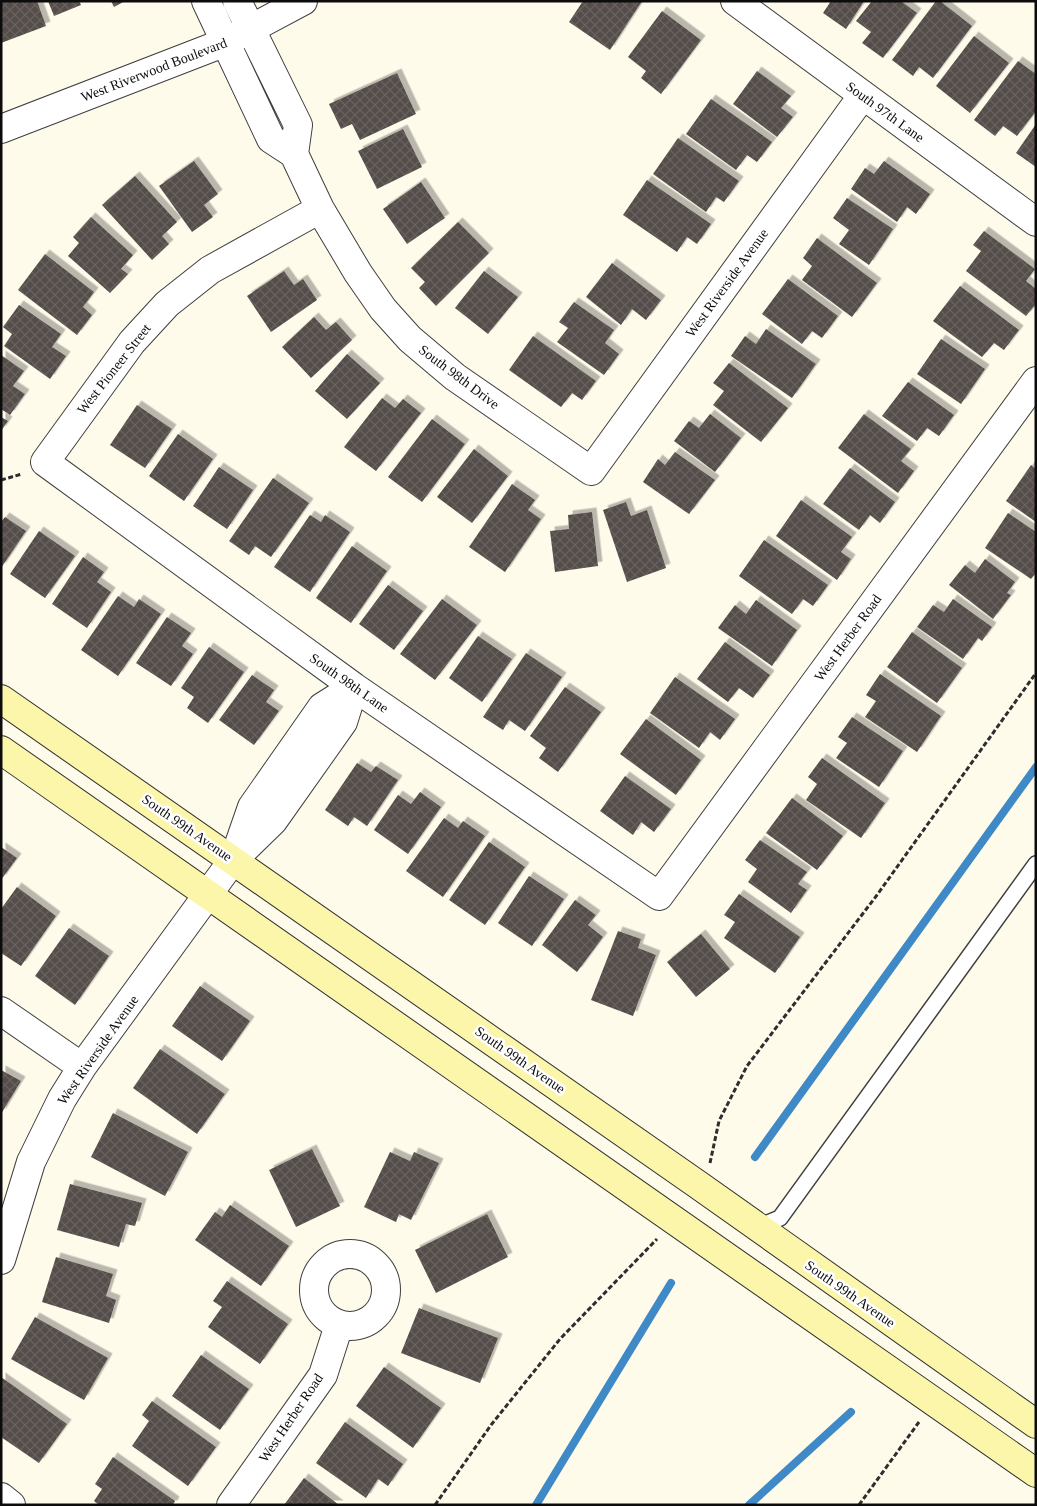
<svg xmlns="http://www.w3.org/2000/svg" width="1037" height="1506" font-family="'Times New Roman',serif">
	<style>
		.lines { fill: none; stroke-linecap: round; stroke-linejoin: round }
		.stream { stroke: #3e89c6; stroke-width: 8 }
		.building { fill: url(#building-cross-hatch); filter: url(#shadow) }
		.service-casing { stroke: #3f3f3f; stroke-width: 18 }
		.minor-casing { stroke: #3f3f3f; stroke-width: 30 }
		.tertiary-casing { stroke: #3f3f3f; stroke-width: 30 }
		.secondary-casing { stroke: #2e2e2e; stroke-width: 30 }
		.path { stroke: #2e2e2e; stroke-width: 3; stroke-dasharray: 5 2.5; stroke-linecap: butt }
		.service { stroke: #fff; stroke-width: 15 }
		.minor { stroke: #fff; stroke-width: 28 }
		.tertiary { stroke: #fff; stroke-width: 28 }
		.secondary { stroke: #fbf6aa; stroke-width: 28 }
		.labels { text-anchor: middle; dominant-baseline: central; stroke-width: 5; stroke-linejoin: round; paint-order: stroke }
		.street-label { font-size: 14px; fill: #0c0c0c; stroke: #fff }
	</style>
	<defs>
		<pattern id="building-cross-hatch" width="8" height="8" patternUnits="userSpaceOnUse" patternTransform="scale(1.25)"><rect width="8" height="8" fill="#544d49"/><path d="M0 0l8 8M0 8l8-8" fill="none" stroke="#68625f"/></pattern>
		<filter id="shadow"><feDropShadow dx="4.5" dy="-4.5" stdDeviation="0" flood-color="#0004"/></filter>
	</defs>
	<rect width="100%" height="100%" fill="#fefbeb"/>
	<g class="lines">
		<path class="stream" d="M755 1157 1036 767
			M536 1505 671 1283
			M749 1505 851 1412"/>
	</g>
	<path class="building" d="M1 1H37L46 26 1 43Z
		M48 1H79L81 5 54 16Z
		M111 1H125L114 7Z
		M583 1H642L610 50 569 22Z
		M831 1H864L846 29 823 13Z
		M872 1H901L917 13 883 58 862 43 871 32 856 21Z
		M936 1H940L972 26 933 78 919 67 913 76 892 60Z
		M662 11 701 40 661 94 641 78 646 71 628 57Z
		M974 36 1009 63 970 113 936 86Z
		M1018 61 1036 74V111L1017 136 1003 126 995 136 974 120Z
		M757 71 791 96 781 108 793 117 777 137 733 104Z
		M397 73 416 114 360 140 352 124 341 129 329 104Z
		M711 99 772 142 757 162 747 155 736 170 686 134Z
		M1036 124V167L1016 153Z
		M403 129 422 167 377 189 358 151Z
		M678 138 739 181 724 202 716 197 706 212 653 174Z
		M194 161 218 194 204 205 213 217 192 232 159 186Z
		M884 161 930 194 916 214 907 207 897 222 851 189 865 168 874 174Z
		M135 176 177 222 162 236 169 244 152 260 102 205Z
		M647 180 711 224 697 244 687 237 677 252 623 215Z
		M421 182 445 218 407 244 383 209Z
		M847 198 893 229 869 265 839 244 849 230 833 218Z
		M91 217 133 255 121 269 128 274 110 293 68 256 79 243 73 237Z
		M458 222 489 253 436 306 419 288 425 282 411 268Z
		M984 231 1035 269 1026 281 1036 289V304L1026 316 966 271 981 251 973 245Z
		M817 238 877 283 852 317 802 280 812 266 803 258Z
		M45 254 94 292 83 307 92 315 77 335 18 290Z
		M612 263 661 300 646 320 632 309 621 325 586 297Z
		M284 271 294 285 303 279 317 300 271 332 247 296Z
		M484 271 518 297 488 334 455 308Z
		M788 279 838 316 822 338 812 331 802 344 762 314Z
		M960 286 1019 330 1004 350 994 343 982 357 933 321Z
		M574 302 614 330 605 343 619 354 604 375 557 342 568 328 559 322Z
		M19 305 61 334 52 347 66 356 50 379 4 346 12 334 3 327Z
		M314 317 326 330 336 322 352 340 311 378 282 347Z
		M766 329 816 364 792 398 731 356 745 336 756 344Z
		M533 336 596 381 582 400 572 393 561 407 509 370Z
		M941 339 985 369 961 404 917 374Z
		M347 354 380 383 347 419 315 391Z
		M1 355 24 371 13 386 25 394 10 415 1 409Z
		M729 363 788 408 761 442 713 405 724 391 713 383Z
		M908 382 954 415 939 436 927 428 917 441 882 416Z
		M382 398 395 408 403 399 421 413 376 471 344 447Z
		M137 405 172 429 145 468 110 445Z
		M710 414 741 438 715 472 674 441 689 421 699 428Z
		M864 414 911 449 901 461 914 471 898 493 838 448Z
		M1 417 8 421 1 431Z
		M432 419 465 444 422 502 388 477Z
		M178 434 213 459 184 501 149 476Z
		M474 449 508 476 472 523 437 497Z
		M675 452 715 480 689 514 643 482 658 459 665 465Z
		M1031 465 1036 469V522L1006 501Z
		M219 467 253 490 227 529 193 506Z
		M850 468 895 502 880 523 870 515 859 530 823 504Z
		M273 478 309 503 271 557 255 546 249 555 229 541Z
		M512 484 535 500 528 510 541 519 505 572 469 547Z
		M801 500 852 537 841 552 851 559 837 580 776 536Z
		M626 502 631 516 647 510 666 568 627 582 603 510Z
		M592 512 598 566 555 572 550 531 569 529 568 515Z
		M1008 513 1036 532V573L1031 579 985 548Z
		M310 515 321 522 325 515 350 532 310 592 274 567Z
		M5 517 26 531 1 568V522Z
		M39 531 75 556 45 598 10 574Z
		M764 540 828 585 813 606 803 599 792 614 739 576Z
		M352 546 387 571 351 623 316 598Z
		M83 557 104 572 97 582 111 592 87 628 52 604Z
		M985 559 1015 582 1007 593 1011 595 993 619 949 585 965 565 975 573Z
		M388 585 423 611 394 650 359 624Z
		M118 596 134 607 139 599 161 614 118 676 81 650Z
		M442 599 477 625 435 680 400 654Z
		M953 599 992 627 982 641 978 638 963 659 917 627 933 605 944 612Z
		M756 600 797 630 772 666 718 628 735 605 746 614Z
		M167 617 191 633 182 646 193 654 171 686 136 663Z
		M912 632 962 668 937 703 887 667Z
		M478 636 512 659 482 702 449 678Z
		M725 642 770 675 753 698 739 688 728 702 697 679Z
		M209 647 244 672 208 723 187 708 194 697 181 688Z
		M526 653 562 677 525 731 509 720 503 730 483 717Z
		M880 674 941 716 917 752 865 717 876 701 866 695Z
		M252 675 274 690 266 702 279 711 254 745 219 720Z
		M675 677 735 719 720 740 710 732 699 748 650 713Z
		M565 687 601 712 558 772 539 758 546 748 530 736Z
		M852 717 903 751 879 787 836 758 847 743 838 737Z
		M646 719 701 760 676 795 620 754Z
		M822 758 885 803 861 838 806 800 817 784 808 777Z
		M357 763 371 772 376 766 398 780 367 826 354 817 348 826 325 810Z
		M625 776 671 809 654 832 641 822 633 835 600 811Z
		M420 792 441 807 408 854 374 830 398 795 411 804Z
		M792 798 843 836 817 870 766 833Z
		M444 818 458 828 463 821 485 836 443 897 406 871Z
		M760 840 807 872 798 884 807 890 791 913 748 882 757 869 745 860Z
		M489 842 525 867 485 925 449 900Z
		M1 847 17 858 1 880Z
		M529 876 564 899 532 946 498 923Z
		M17 887 56 916 21 966 1 953V909Z
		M739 894 800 937 775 973 724 938 735 922 724 915Z
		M575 900 596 915 588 925 603 937 577 972 542 945Z
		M69 928 109 956 75 1005 35 976Z
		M618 931 641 939 638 948 656 955 633 1016 591 1000Z
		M701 934 730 969 696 997 667 962Z
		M200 986 250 1021 222 1061 172 1026Z
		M160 1049 225 1094 197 1134 133 1088Z
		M1 1070 21 1081 1 1114Z
		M113 1113 188 1152 165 1196 91 1157Z
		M312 1149 340 1206 296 1227 269 1170Z
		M390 1152 410 1161 414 1152 439 1163 411 1220 399 1214 396 1222 364 1207Z
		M70 1184 142 1203 135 1226 126 1224 119 1247 57 1230Z
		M230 1205 289 1246 261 1286 195 1240 215 1212 222 1217Z
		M487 1214 508 1257 436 1293 415 1250Z
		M56 1257 113 1274 106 1296 116 1300 109 1323 42 1302Z
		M227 1281 288 1324 260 1364 208 1327 222 1307 213 1301Z
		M419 1308 498 1338 480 1383 401 1353Z
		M35 1317 108 1358 84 1400 11 1359Z
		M201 1355 249 1389 220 1430 172 1396Z
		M384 1367 441 1408 413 1448 356 1406Z
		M1 1377 67 1424 39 1463 1 1437Z
		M152 1401 216 1447 188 1486 132 1446 149 1421 142 1415Z
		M345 1422 403 1464 388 1486 378 1479 366 1498 316 1463Z
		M113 1457 175 1501 173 1505H99L94 1501 102 1489 95 1484Z
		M304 1478 339 1505H284Z"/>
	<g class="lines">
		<g class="service-casing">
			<path id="service" d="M756 1228 780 1218 1036 864"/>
		</g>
		<g class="minor-casing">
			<path id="minor" d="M206 1 271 139 294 154 320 209 358 273 383 309 410 339 455 377 591 471 863 95
				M237 1 298 125 294 154
				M735 1 1036 222
				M320 209 210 270 167 304 132 342 45 462 354 687 659 896 1036 381
				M236 853 252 807 322 707 354 687
				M1 1011 82 1067
				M314 1290a36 36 0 1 1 72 0a36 36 0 1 1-72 0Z
				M1 1260 31 1162 62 1099 82 1067 233 860 273 821 343 722 354 687
				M1 1497 11 1505
				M231 1505 323 1375 339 1325"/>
		</g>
		<g class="tertiary-casing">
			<path id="tertiary" d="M1 129 226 42 303 1"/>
		</g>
		<g class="secondary-casing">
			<path id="secondary" d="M1 699 697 1184 1036 1424
				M1 750 1036 1473"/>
		</g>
		<path class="path" d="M1 480 22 474
			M710 1163 719 1121 747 1066 877 895 1036 673
			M435 1505 491 1425 560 1339 657 1239
			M859 1505 919 1422"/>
		<use href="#service" class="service"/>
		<use href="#minor" class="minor"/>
		<use href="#tertiary" class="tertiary"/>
		<use href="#secondary" class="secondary"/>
	</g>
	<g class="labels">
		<g class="street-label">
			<text transform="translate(154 70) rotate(-21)">West Riverwood Boulevard</text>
			<text transform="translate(885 112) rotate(36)">South 97th Lane</text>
			<text transform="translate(727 283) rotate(-54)">West Riverside Avenue</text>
			<text transform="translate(114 369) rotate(-52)">West Pioneer Street</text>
			<text transform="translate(459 377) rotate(37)">South 98th Drive</text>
			<text transform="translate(848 638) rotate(-54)">West Herber Road</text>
			<text transform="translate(349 683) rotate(35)">South 98th Lane</text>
			<text transform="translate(187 828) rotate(35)">South 99th Avenue</text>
			<text transform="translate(98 1050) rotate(-55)">West Riverside Avenue</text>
			<text transform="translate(520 1060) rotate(35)">South 99th Avenue</text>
			<text transform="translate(850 1294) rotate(35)">South 99th Avenue</text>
			<text transform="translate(291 1418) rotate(-56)">West Herber Road</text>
		</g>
	</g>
	<rect width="1037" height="1506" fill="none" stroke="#0c0c0c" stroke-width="5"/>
</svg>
